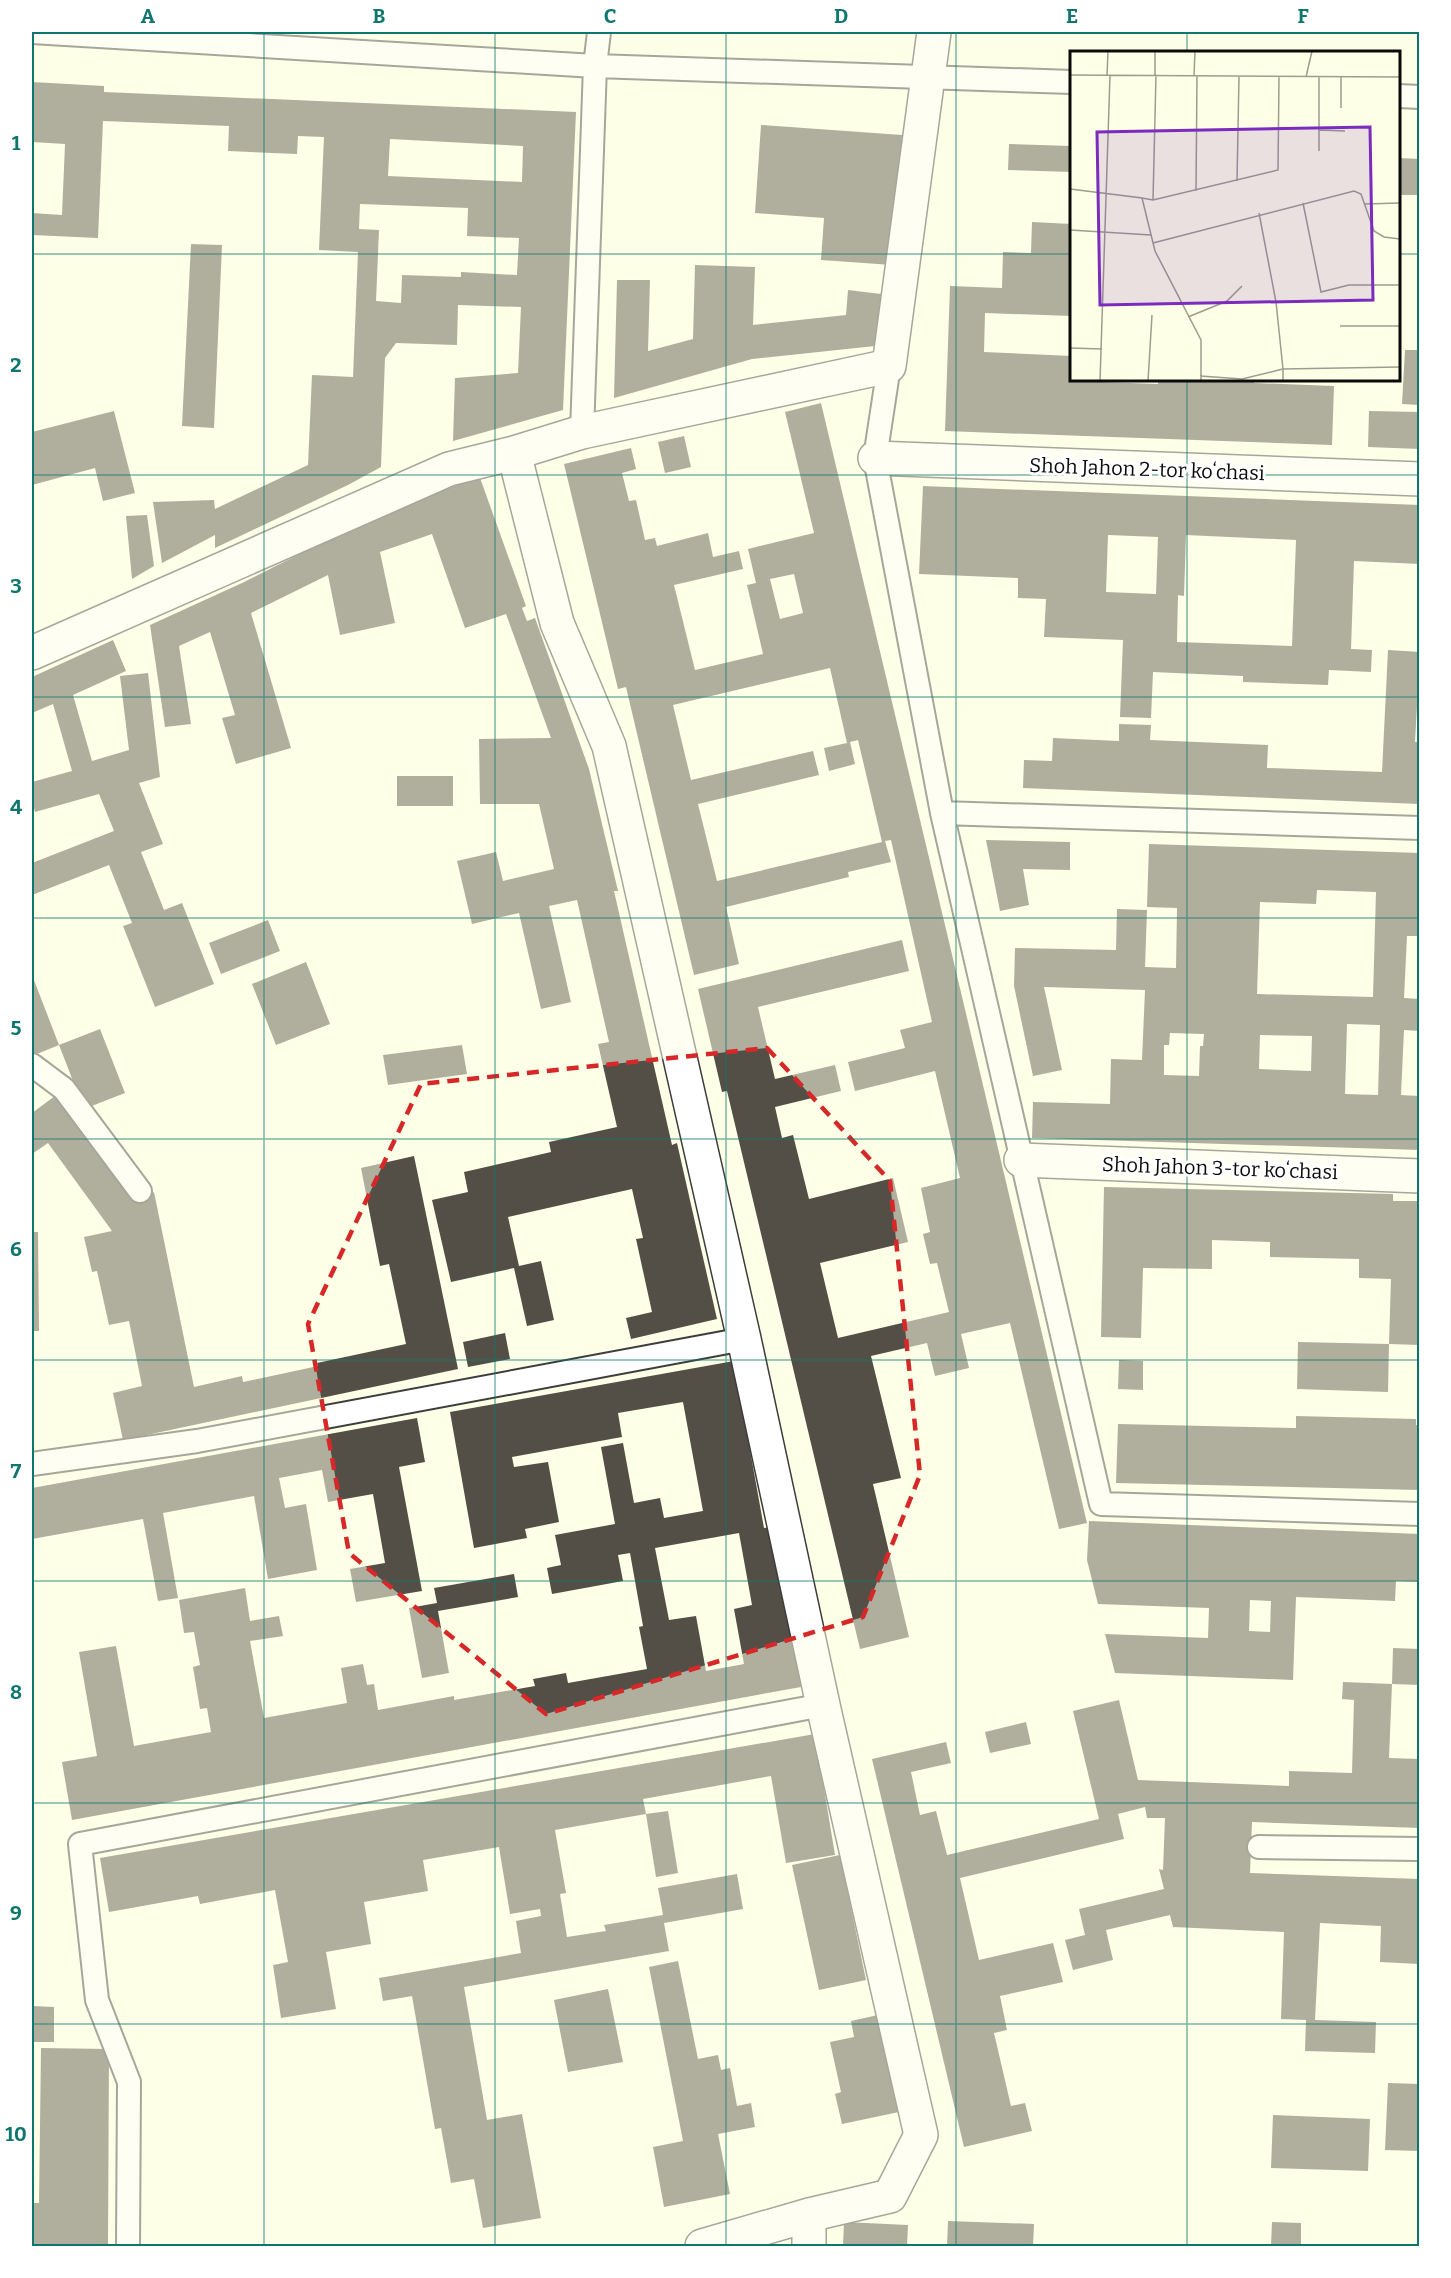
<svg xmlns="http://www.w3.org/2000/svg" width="1451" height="2278" font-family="Bitter,serif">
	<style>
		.building { fill: #534e46; fill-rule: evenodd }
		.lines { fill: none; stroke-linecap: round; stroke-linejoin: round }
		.lane-casing { stroke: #3d3d3d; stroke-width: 26 }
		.street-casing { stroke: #3d3d3d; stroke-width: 36 }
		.lane { stroke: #fff; stroke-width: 22 }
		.street { stroke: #fff; stroke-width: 33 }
		.marked { fill: none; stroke: #d62828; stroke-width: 4.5; stroke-dasharray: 12 8; stroke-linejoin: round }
		.grid { fill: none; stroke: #0f766e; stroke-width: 1.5; stroke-opacity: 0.55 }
		.labels { text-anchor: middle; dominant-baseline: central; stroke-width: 6; stroke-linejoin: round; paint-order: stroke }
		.street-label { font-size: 20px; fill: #0a0a0a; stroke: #fff }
		.inset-road { fill: none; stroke: #9c9d8f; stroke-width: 1.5 }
		.view { fill: #7b2cbf; fill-opacity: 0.15; stroke: #7b2cbf; stroke-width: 3 }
		.inset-edge { fill: none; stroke: #0a0a0a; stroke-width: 3 }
		.neatline { fill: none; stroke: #0f766e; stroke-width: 2 }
		.grid-label { font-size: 20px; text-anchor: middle; font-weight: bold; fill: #0f766e }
	</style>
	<rect width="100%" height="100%" fill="#feffe7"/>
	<path class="building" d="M32 82 104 86V92L576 112 563 410 453 441 455 378 518 373 521 307 458 305 457 345 396 343 385 358 381 467 348 485 215 548V535L162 563 153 502 214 500 215 509 308 465 312 375 353 377 358 252 319 250 324 137 298 136 297 154 228 151 229 126 103 121 98 238 32 235V213L62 215 65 144 32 142ZM390 139 523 146 522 182 388 176ZM360 204 468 208 467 236 519 238 517 275 461 272V277L402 275 401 303 376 301 379 230 359 229Z
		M761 125 902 135 892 265 821 260 824 218 755 213Z
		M1009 144 1072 146V172L1008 170Z
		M1398 158 1420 159V195H1398Z
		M1032 222 1072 224V316L985 313 984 352 1072 356V381L1158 384V380H1254V383L1334 386 1332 445 945 431 950 286 1002 288 1003 252 1031 253Z
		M191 244 222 245 214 428 182 426Z
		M695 265 755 267 753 325 846 315 848 290 881 294 875 346 752 359 614 398 617 280H650L648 351 693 339Z
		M1405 350H1420V405L1402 404Z
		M821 403 1087 1523 1059 1529 1010 1323 961 1334 969 1368 935 1376 927 1343 871 1356 901 1478 873 1484 909 1637 860 1649 727 1091 722 1092 698 989 902 940 909 971 758 1007 775 1079 835 1065 841 1091 775 1107 782 1138 793 1135 809 1199 893 1178 908 1242 820 1263 838 1338 949 1312 937 1263 930 1264 923 1234 930 1232 921 1188 960 1178 935 1071 855 1091 848 1062 905 1048 900 1030 932 1022 891 840 885 841 891 862 848 872 849 877 726 907 739 964 694 975 626 687 618 689 564 464 631 448 636 469 622 473 629 501 636 500 645 540 655 538 657 546 708 533 713 557 739 551 743 569 674 585 695 670 763 654 747 585 756 583 748 549 814 533 785 412ZM794 574 803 613 780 619 770 579ZM830 668 847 743 824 748 829 771 855 764 850 742 858 740 882 842 717 881 698 804 819 775 813 751 691 780 673 705Z
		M114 411 135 493 103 501 95 468 32 485V432Z
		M1369 411 1420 412V449L1368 447Z
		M684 436 691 467 665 473 658 442Z
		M479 475 526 606 522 608 527 621 535 618 589 769 618 891H614L672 1145 677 1143 717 1319 631 1339 626 1318 652 1312 636 1239 643 1238 632 1189 508 1217 519 1266 541 1261 554 1320 527 1326 514 1268 451 1282 432 1200 468 1192 464 1172 551 1152 549 1142 617 1127 598 1044 609 1042 577 900 549 906 571 1002 541 1009 519 913 472 924 457 861 496 852 503 881 554 869 539 804H480L479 739 551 738 506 614 465 628 432 534 380 552 395 623 340 635 328 575 251 613 291 748 236 764 222 718 235 715 210 632 179 646 191 724 165 727 150 625 242 583 373 517Z
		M923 486 1420 505V564L1354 561 1351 649 1372 650 1371 672 1329 670 1328 685 1243 682V676L1153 672 1151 718 1120 717 1123 640 1044 637 1046 599 1018 598V578L919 574ZM1108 535 1158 537 1156 594 1106 592ZM1186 535 1296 540 1292 646 1177 642 1178 595 1184 596Z
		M147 515 154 566 132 579 126 516Z
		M113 640 126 671 73 695 92 761 129 750 120 676 148 673 160 777 139 783 163 844 141 852 164 910 182 903 214 984 155 1007 123 926 132 923 109 865 32 895V863L114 831 99 794 35 812 32 800V782L72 771 53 704 32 713V677Z
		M1388 650 1420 652 1415 742H1420V804L1023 788 1024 760 1052 761 1053 738 1119 741V724L1151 725 1150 740 1268 745 1267 768 1382 772Z
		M397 776H453V806H397Z
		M986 840 1070 842V870L1023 869 1029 905 1000 911Z
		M1149 844 1420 853V936H1407L1404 998 1420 999V1031L1404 1030 1401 1095 1420 1096V1150L1032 1138 1033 1102 1110 1104 1111 1059 1142 1060 1145 990 1044 987 1062 1070 1033 1076 1014 986 1015 948 1116 950 1117 909 1147 910 1145 967 1176 968 1177 908 1147 907ZM1317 890 1376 892 1373 997 1257 994 1260 902 1316 904ZM1347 1024 1380 1025 1378 1095 1345 1094ZM1170 1033 1204 1034 1203 1046H1200L1199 1076 1164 1075V1045H1169ZM1260 1035 1312 1036 1311 1071 1259 1069Z
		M268 920 280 951 221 974 209 943Z
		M306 962 330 1024 276 1045 252 984Z
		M32 975 59 1045 32 1056Z
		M100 1029 125 1093 84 1109 59 1045Z
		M462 1045 467 1074 388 1085 383 1055Z
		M59 1093 139 1201 154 1192 194 1387 242 1376 243 1382 318 1366 317 1363 406 1344 389 1264 380 1266 361 1168 414 1156 458 1369 123 1440 113 1393 142 1386 129 1321 109 1325 97 1271 92 1272 84 1237 112 1231 48 1143 32 1154V1113Z
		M1104 1187 1393 1194V1201H1420V1345L1389 1344 1391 1279 1359 1278V1259L1270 1257V1242L1212 1240V1269L1143 1268 1141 1338 1101 1337Z
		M32 1232H38L39 1331H32Z
		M505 1333 510 1359 468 1367 463 1342Z
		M1298 1342 1389 1344 1388 1392 1297 1389Z
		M1119 1360 1143 1361V1390L1118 1389Z
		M734 1361 764 1528 772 1527 801 1687 72 1820 62 1762 97 1756 79 1652 116 1646 134 1746 211 1732 207 1708 200 1709 193 1667 200 1665 194 1632 184 1633 179 1600 245 1588 250 1621 279 1616 283 1636 250 1641 264 1718 347 1703 341 1668 363 1664 367 1685 374 1684 378 1710 454 1696V1700L535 1686 533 1679 566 1673 568 1683 647 1669 639 1627 643 1626 630 1553 618 1555 623 1581 552 1594 547 1568 561 1565 555 1535 615 1524 601 1447 623 1443 634 1503 660 1498 664 1518 703 1511 683 1402 618 1413 622 1437 512 1457 514 1467 548 1462 559 1522 525 1529 527 1538 474 1548 450 1412ZM739 1533 752 1605 734 1609 744 1664 706 1671 696 1616 669 1620 655 1548Z
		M1296 1416 1416 1419V1425H1420V1490L1116 1483 1118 1424 1296 1428Z
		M417 1418 425 1462 399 1467 422 1591 356 1602 350 1569 385 1563 373 1494 328 1502 322 1470 279 1478 285 1508 306 1504 317 1570 268 1579 254 1496 163 1513 178 1598 158 1601 143 1519 32 1539V1488Z
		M1089 1521 1420 1534V1582L1396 1581 1395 1601 1296 1597 1293 1680 1115 1673 1105 1634 1208 1638 1209 1608 1098 1604 1087 1560ZM1250 1600 1271 1601 1270 1632 1249 1631Z
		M514 1574 518 1597 438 1611 449 1673 422 1678 409 1608 437 1603 434 1588Z
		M1393 1648 1420 1649V1685L1392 1684Z
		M1343 1682 1392 1684 1389 1758 1420 1759V1828L1252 1822 1250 1873 1420 1879 1419 1964 1380 1962 1381 1926 1320 1923 1315 2020 1376 2022 1375 2053 1305 2051 1306 2020 1281 2019 1284 1932 1173 1927 1170 1915 1106 1930 1113 1960 1073 1970 1065 1940 1085 1935 1079 1909 1164 1889 1159 1869 1163 1870 1165 1818H1147L1145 1807 1118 1814 1124 1839 960 1878 979 1960 1053 1943 1063 1982 1000 1996 1007 2030 994 2033 1011 2106 1025 2103 1032 2131 964 2147 872 1759 946 1742 951 1763 911 1772 920 1815 936 1811 947 1855 1099 1819 1073 1711 1119 1700 1138 1780 1289 1786V1771L1352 1773 1354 1700 1342 1699Z
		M1026 1722 1031 1744 990 1753 985 1732Z
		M815 1734 835 1855 786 1863 771 1776 643 1799 646 1814 668 1811 678 1873 656 1877 646 1814 555 1830 566 1893 560 1894 567 1937 606 1931 604 1925 663 1915 658 1888 737 1874 743 1909 664 1923 669 1951 464 1987 487 2120 522 2114 541 2218 483 2228 474 2179 451 2183 441 2128 435 2129 412 1996 383 2001 379 1978 521 1953 516 1921 541 1916 540 1909 510 1914 499 1847 423 1860 428 1891 364 1902 371 1944 326 1952 336 2009 281 2018 273 1965 288 1962 275 1890 200 1904 198 1896 109 1912 100 1858Z
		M840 1855 866 1980 819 1990 792 1865Z
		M678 1961 698 2059 718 2055 721 2070 730 2068 737 2106 751 2103 755 2127 718 2134 730 2194 664 2207 653 2147 683 2141 649 1967Z
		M608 1989 623 2062 568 2072 554 2000Z
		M32 2006 54 2007V2042H32Z
		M878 2015 899 2112 842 2124 835 2094 841 2092 830 2042 854 2037 851 2021Z
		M41 2048 109 2049 108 2246H32V2203H39Z
		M1388 2083 1420 2084V2151L1385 2150Z
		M1273 2115 1370 2119 1368 2171 1271 2168Z
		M948 2221 1034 2224 1033 2246H947Z
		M844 2222 908 2225 907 2246H843Z
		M1272 2222 1301 2223V2246H1271Z"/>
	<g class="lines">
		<g class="lane-casing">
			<path id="lane" d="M32 32 595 66 1072 82
				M1398 96 1420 97
				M889 366 875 458 942 813 1101 1504 1420 1514
				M582 432 595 66 599 32
				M942 813 1420 828
				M32 1065 64 1089 140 1191
				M32 1464 197 1441 744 1339
				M1259 1847 1420 1849
				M128 2246 129 2082 97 2000 80 1844 823 1705"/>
		</g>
		<g class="street-casing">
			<path id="street" d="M514 453 557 623 609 746 744 1339 823 1705 921 2135 890 2196 809 2215 702 2246
				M875 458 1420 479
				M32 653 449 469 514 453 582 432 889 366 934 32
				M1021 1160 1420 1176
				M809 2215V2246"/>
		</g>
		<use href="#lane" class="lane"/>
		<use href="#street" class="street"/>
	</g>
	<path d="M0 0H1451V2278H0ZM767 1048 890 1181 920 1475 863 1617 546 1714 349 1553 308 1324 421 1084Z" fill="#feffe7" fill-opacity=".55" fill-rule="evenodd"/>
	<path class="marked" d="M767 1048 890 1181 920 1475 863 1617 546 1714 349 1553 308 1324 421 1084Z"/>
	<path class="grid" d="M264 32V2246M495 32V2246M726 32V2246M956 32V2246M1187 32V52M32 254H1072M1398 254H1420M1187 380V2246M32 475H1420M32 697H1420M32 918H1420M32 1139H1420M32 1360H1420M32 1581H1420M32 1803H1420M32 2024H1420"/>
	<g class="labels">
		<g class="street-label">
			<text transform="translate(1147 469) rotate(2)">Shoh Jahon 2-tor koʻchasi</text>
			<text transform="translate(1220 1168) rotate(2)">Shoh Jahon 3-tor koʻchasi</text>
		</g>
	</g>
	<g transform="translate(1070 51)">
		<rect width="330" height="330" fill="#feffe7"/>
		<path class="inset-road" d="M0 24 330 26M37 24 38 0M85 24V0M124 25 125 0M236 26 242 0M271 26V57M249 79 275 80M249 100V26M167 130 169 26M0 138 72 147 85 200 131 289V330M126 140 127 25M72 147 83 149 208 119 209 26M83 149 86 24M233 152 251 241 279 234H330M294 153 330 152M189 162 206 251 213 318 330 316M0 179 81 184M83 192 284 140 291 143 304 180 314 186 330 188M118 266 157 250 172 235M270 275H330M0 297 32 298M130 325 172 328 213 318V330M30 330 40 24M78 330 82 264"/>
		<path class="view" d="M300 76 303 249 30 254 27 81Z"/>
		<rect width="330" height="330" class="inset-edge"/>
	</g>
	<rect width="1451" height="2278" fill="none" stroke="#ffffff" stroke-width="66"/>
	<rect x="33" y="33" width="1385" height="2212" class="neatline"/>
	<g class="grid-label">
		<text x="148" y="23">A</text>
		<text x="379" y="23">B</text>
		<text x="610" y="23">C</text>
		<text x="841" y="23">D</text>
		<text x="1072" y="23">E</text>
		<text x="1303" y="23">F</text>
		<text x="16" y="150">1</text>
		<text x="16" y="372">2</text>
		<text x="16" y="593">3</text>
		<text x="16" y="814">4</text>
		<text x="16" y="1035">5</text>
		<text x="16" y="1256">6</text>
		<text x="16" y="1478">7</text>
		<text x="16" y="1699">8</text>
		<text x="16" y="1920">9</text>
		<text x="16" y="2141">10</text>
	</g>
</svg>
